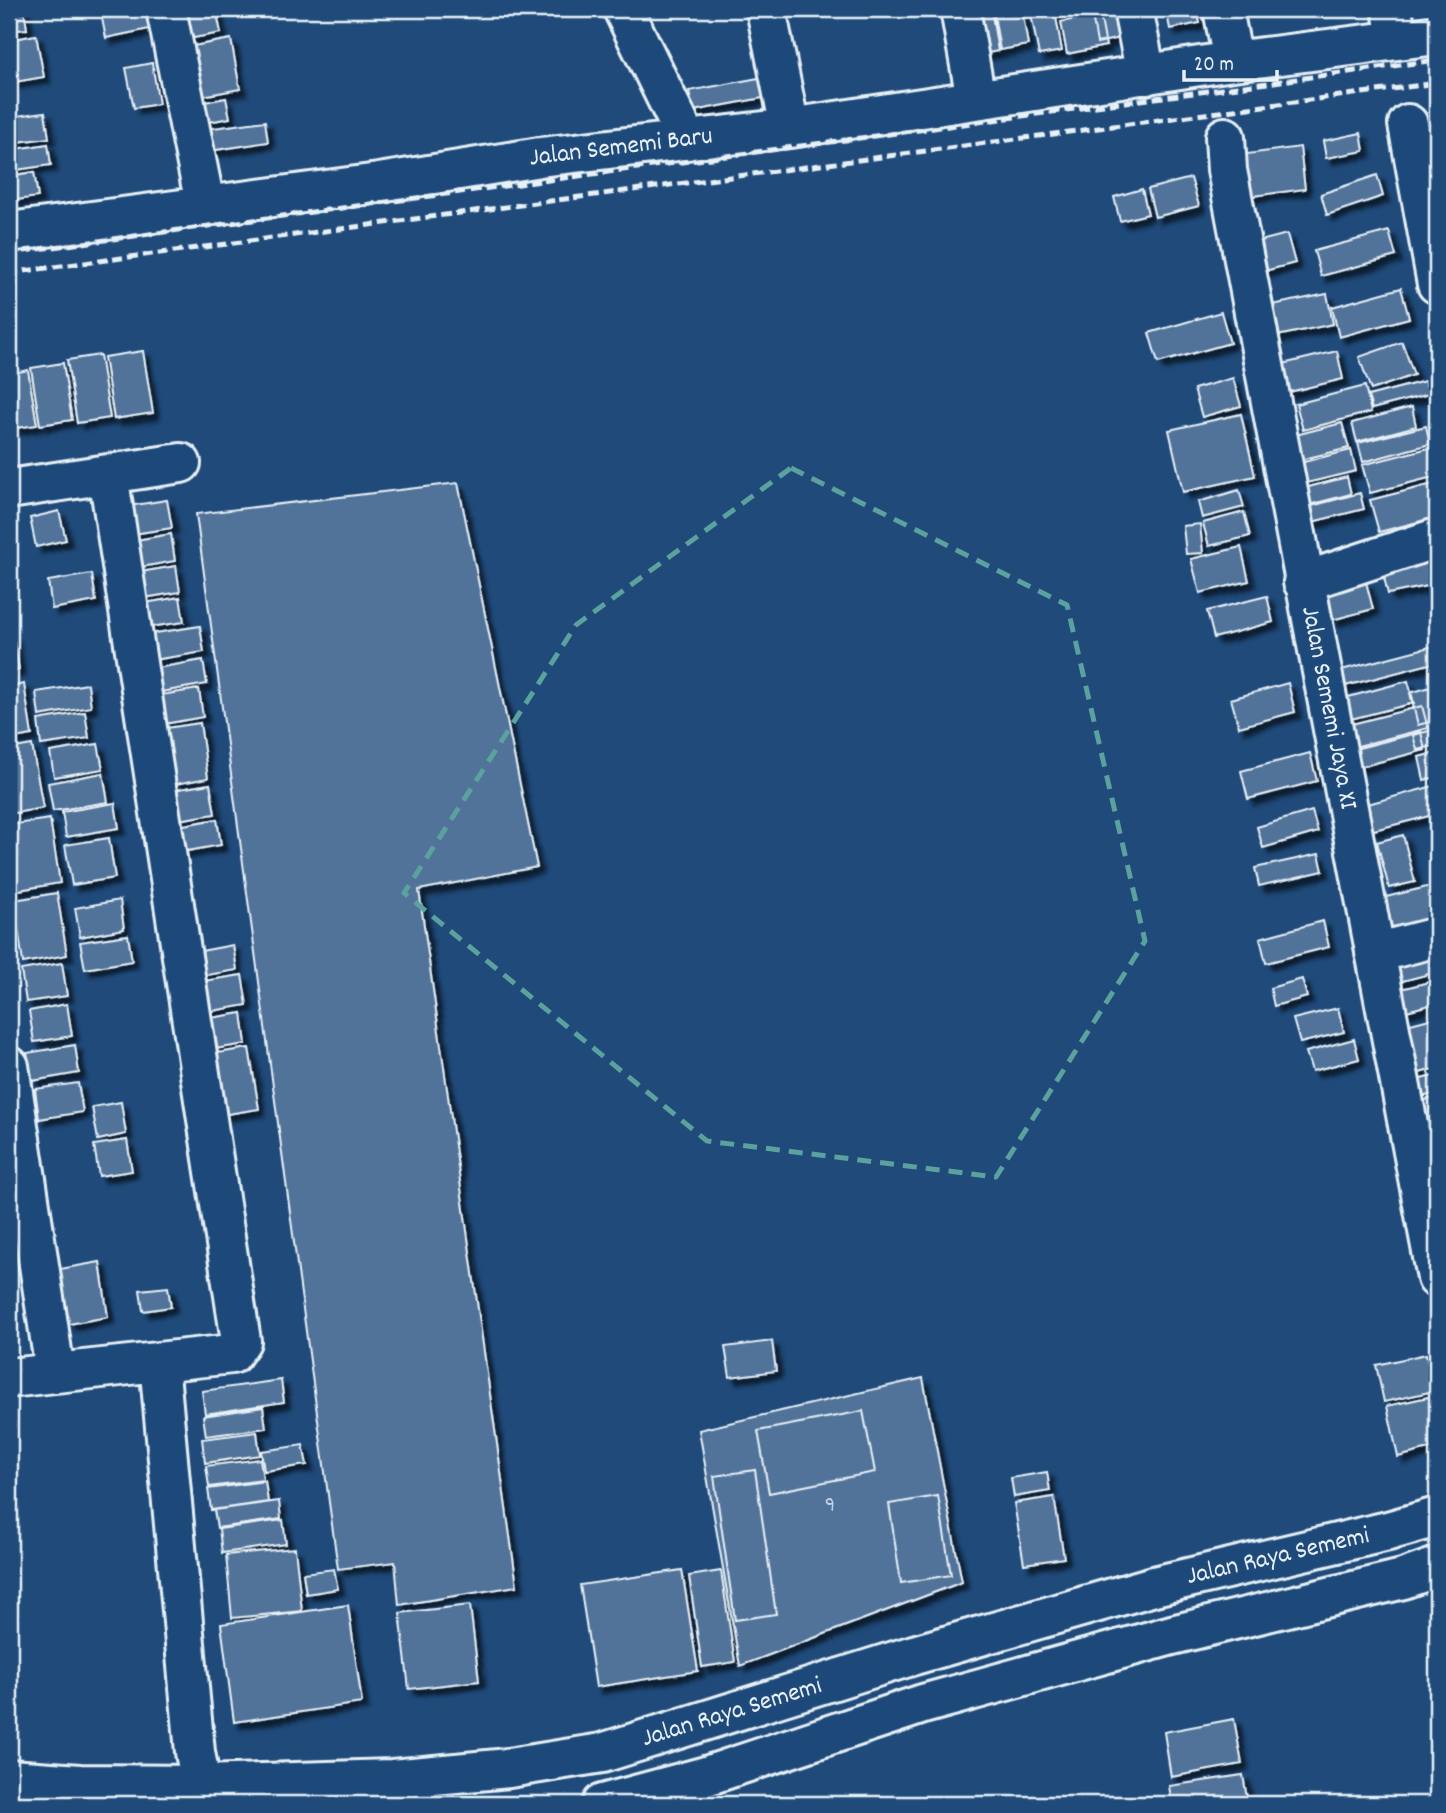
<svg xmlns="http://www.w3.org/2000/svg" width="1446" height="1813" font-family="Dekko,sans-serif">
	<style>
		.building { fill: #517399; stroke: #e8f1f8; stroke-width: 2; filter: url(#shadow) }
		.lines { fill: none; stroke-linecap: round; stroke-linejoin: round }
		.minor-casing { stroke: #e8f1f8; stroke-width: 44 }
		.major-casing { stroke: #e8f1f8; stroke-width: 44 }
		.minor { stroke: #1f4a7a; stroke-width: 38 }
		.major { stroke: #1f4a7a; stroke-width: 38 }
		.rail { stroke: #e8f1f8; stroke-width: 5; stroke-dasharray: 10 5; stroke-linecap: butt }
		.marked { fill: none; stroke: #5ba19e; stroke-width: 5; stroke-dasharray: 14 9; stroke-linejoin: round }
		.labels { text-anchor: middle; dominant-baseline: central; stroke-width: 6; stroke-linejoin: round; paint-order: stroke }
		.number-label { font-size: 23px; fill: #c2d2e0 }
		.street-label { font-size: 26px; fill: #e8f1f8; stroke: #1f4a7a }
	</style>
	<defs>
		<filter id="shadow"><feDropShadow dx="6" dy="6" stdDeviation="2" flood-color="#0009"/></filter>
	</defs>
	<rect width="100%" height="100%" fill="#1f4a7a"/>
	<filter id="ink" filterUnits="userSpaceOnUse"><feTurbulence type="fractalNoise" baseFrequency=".0143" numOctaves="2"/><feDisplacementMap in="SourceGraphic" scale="14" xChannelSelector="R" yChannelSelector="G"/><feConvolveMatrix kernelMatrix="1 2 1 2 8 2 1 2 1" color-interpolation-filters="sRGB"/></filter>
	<g filter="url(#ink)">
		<path class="building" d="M9 9H24L27 29 9 31Z
			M100 9H149L154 28 106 38Z
			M171 9H216L221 33 177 41Z
			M961 9H991L998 51 969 57Z
			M993 9H1022L1028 45 1000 50Z
			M1030 9H1097V10L1056 17 1062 51 1039 55Z
			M1091 9H1129L1134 35 1097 43Z
			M1166 9H1197L1200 23 1170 29Z
			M1100 14 1106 46 1067 54 1061 22Z
			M36 35 44 77 9 83V40Z
			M231 39 240 89 197 97 188 47Z
			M152 63 159 104 134 108 126 68Z
			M764 77 768 97 693 111 689 91Z
			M226 98 230 118 193 125 189 105Z
			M45 112 49 138 9 143V117Z
			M1437 120V141L1423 145 1419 124Z
			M265 121 268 142 209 151 206 129Z
			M1361 133 1364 151 1326 158 1323 141Z
			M48 144 51 165 9 171V150Z
			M1300 147 1305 189 1238 198 1232 156Z
			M34 172 38 197 9 201V176Z
			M1377 175 1383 196 1327 215 1321 194Z
			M1191 178 1199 206 1155 217 1148 189Z
			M1142 189 1148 214 1120 221 1114 197Z
			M1389 231 1396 256 1321 276 1314 251Z
			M1287 234 1295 263 1257 273 1249 244Z
			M1401 288 1409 318 1339 337 1332 307Z
			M1327 294 1333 324 1268 338 1262 307Z
			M1221 312 1230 343 1158 363 1149 333Z
			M1402 342 1414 375 1371 390 1359 357Z
			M143 351 153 413 114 419 104 357Z
			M1337 351 1343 379 1277 395 1270 367Z
			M100 355 110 418 77 423 67 360Z
			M63 363 72 420 40 425 31 368Z
			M28 370 37 425 9 429V374Z
			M1233 378 1241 406 1202 417 1194 389Z
			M1425 381 1429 394 1372 409 1368 396Z
			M1365 386 1371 412 1303 430 1296 404Z
			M1412 407 1416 426 1357 442 1352 423Z
			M1241 414 1255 476 1183 492 1169 430Z
			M1342 423 1349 448 1287 463 1280 439Z
			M1426 426 1430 444 1363 462 1358 443Z
			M1437 446V476L1370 493 1362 465Z
			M1351 450 1356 471 1290 487 1284 467Z
			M1347 477 1351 494 1297 508 1293 491Z
			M458 483 537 867 419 890 517 1586 399 1605 395 1562 338 1569 196 514Z
			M1437 483V517L1379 532 1370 500Z
			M1239 490 1244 507 1202 518 1198 502Z
			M1360 493 1364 509 1296 526 1293 511Z
			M167 500 172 528 133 534 128 506Z
			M59 511 66 540 36 547 30 518Z
			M1244 512 1250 536 1209 546 1203 523Z
			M1200 524 1203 553 1186 554 1183 526Z
			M171 534 175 561 141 567 136 540Z
			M1241 547 1249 581 1200 593 1191 559Z
			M1436 558 1437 584 1388 594 1382 569Z
			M176 566 180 592 144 598 140 572Z
			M92 574 96 601 52 609 48 581Z
			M1366 582 1373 609 1332 620 1325 593Z
			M1267 596 1273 622 1214 638 1207 611Z
			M180 597 184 622 143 628 139 604Z
			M200 626 204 652 153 660 149 634Z
			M13 635 19 670 9 672V636Z
			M1437 645V662L1334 689 1330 673Z
			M203 660 207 684 161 692 157 668Z
			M1408 681 1414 703 1343 721 1337 700Z
			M1288 683 1295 712 1239 727 1231 699Z
			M24 684 32 735 9 739V687Z
			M88 684 91 707 39 716 36 692Z
			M1437 685V720L1418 725 1410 693Z
			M199 689 203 717 159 725 155 696Z
			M1422 706 1428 728 1354 747 1348 725Z
			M85 712 89 738 41 745 38 720Z
			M200 723 208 778 170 785 160 729Z
			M1437 729V745L1417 750 1413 735Z
			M1421 732 1425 750 1356 768 1351 750Z
			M98 744 103 769 54 777 50 752Z
			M32 745 43 808 9 814V749Z
			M1437 752V777L1424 780 1419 757Z
			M1310 753 1317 781 1248 799 1241 771Z
			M103 773 108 802 53 811 48 783Z
			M210 784 215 814 178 820 173 790Z
			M1437 785V814L1370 831 1364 805Z
			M115 803 119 828 66 837 62 812Z
			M1312 811 1318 832 1263 848 1257 827Z
			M50 819 60 883 13 891 9 863V825Z
			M217 819 221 845 182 852 178 826Z
			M1403 835 1415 882 1389 888 1377 842Z
			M109 838 115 878 72 885 65 845Z
			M1319 854 1323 871 1259 886 1255 868Z
			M1435 885 1437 920 1391 932 1382 898Z
			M57 893 67 955 23 963 14 900Z
			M120 900 124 929 80 937 75 908Z
			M1323 921 1329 947 1266 963 1260 938Z
			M128 935 132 961 85 969 80 942Z
			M233 945 237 970 189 978 185 954Z
			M1437 952V972L1391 984 1385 958Z
			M62 963 67 996 26 1002 21 970Z
			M242 975 247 1005 195 1014 191 983Z
			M1302 979 1307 997 1274 1006 1270 988Z
			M1437 980V1003L1395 1014 1389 992Z
			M67 1004 72 1036 34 1042 29 1011Z
			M1338 1008 1344 1032 1300 1043 1293 1019Z
			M242 1013 246 1044 202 1051 198 1020Z
			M1437 1017V1068L1416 1074 1403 1026Z
			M1354 1039 1359 1059 1312 1071 1306 1052Z
			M75 1045 79 1073 32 1081 27 1053Z
			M249 1048 259 1109 209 1117 199 1056Z
			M1437 1075V1093L1414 1099 1409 1082Z
			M78 1083 83 1112 39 1119 35 1089Z
			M1437 1097V1170H1436L1418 1102Z
			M121 1102 126 1134 98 1140 92 1107Z
			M127 1140 132 1171 99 1176 94 1145Z
			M100 1262 108 1317 69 1324 60 1269Z
			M168 1287 171 1307 143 1311 140 1290Z
			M772 1341 776 1371 730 1377 725 1347Z
			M1426 1354 1434 1391 1384 1402 1376 1365Z
			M923 1378 962 1582 740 1666 699 1430Z
			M281 1380 284 1402 205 1414 202 1391Z
			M1433 1396 1437 1414V1447L1398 1457 1387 1406Z
			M263 1407 266 1428 206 1436 203 1416Z
			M863 1411 875 1472 769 1493 758 1431Z
			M257 1432 260 1455 205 1463 202 1439Z
			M303 1445 307 1465 264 1471 261 1451Z
			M260 1459 263 1480 209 1487 206 1466Z
			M755 1470 776 1614 735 1620 714 1476Z
			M1047 1472 1050 1491 1014 1497 1011 1478Z
			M265 1481 268 1502 211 1510 208 1489Z
			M938 1496 951 1575 901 1583 889 1504Z
			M1054 1497 1064 1558 1024 1564 1014 1503Z
			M279 1501 281 1519 217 1528 214 1510Z
			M283 1520 286 1544 222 1553 219 1529Z
			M295 1548 302 1611 232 1618 226 1555Z
			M334 1569 338 1589 306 1594 303 1573Z
			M682 1570 698 1671 596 1687 580 1585Z
			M721 1571 735 1662 702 1667 689 1576Z
			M348 1605 362 1703 234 1722 221 1624Z
			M470 1605 479 1681 409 1689 400 1613Z
			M1234 1719 1242 1764 1171 1777 1164 1732Z
			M1243 1775 1248 1804H1172L1169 1786Z"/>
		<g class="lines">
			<g class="minor-casing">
				<path id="minor" d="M166 9 205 204
					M623 9 687 140
					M766 9 790 128
					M960 9 976 99
					M1133 9 1146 75
					M1223 9 1233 61
					M1392 9 1397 40
					M1408 124 1437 284
					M1225 137 1227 170 1437 1278
					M9 232 379 183 540 157 790 128 1233 61 1437 35
					M9 489 181 463
					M1303 582 1437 538
					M1375 953 1437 937
					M9 1066 55 1371
					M159 1362 195 1752 201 1785
					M9 1378 232 1354 241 1341 108 474"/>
			</g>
			<g class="major-casing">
				<path id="major" d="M9 1779 80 1784 201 1785 392 1779 509 1768 602 1753 914 1655 1154 1586 1388 1531 1437 1517
					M602 1804 706 1776 923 1704 1172 1635 1403 1579 1437 1567"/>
			</g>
			<use href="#minor" class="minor"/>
			<use href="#major" class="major"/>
			<path class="rail" d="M9 253 1437 60
				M9 273 1437 83"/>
		</g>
	</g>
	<path class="marked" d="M791 468 1067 605 1145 941 996 1177 707 1141 404 893 576 625Z"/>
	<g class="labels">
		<g class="number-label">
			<text x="830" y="1506">9</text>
		</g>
		<g class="street-label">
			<text transform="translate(621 148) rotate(-7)">Jalan Sememi Baru</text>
			<text transform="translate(1328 708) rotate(79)">Jalan Sememi Jaya XI</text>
			<text transform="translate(1278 1557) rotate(-13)">Jalan Raya Sememi</text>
			<text transform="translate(732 1713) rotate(-17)">Jalan Raya Sememi</text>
		</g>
	</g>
	<rect width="1446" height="1813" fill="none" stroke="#1f4a7a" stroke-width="35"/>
	<rect x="18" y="18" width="1411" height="1778" fill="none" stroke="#e8f1f8" stroke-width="2.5" filter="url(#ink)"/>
	<path d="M1184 70v10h93v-10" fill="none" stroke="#e8f1f8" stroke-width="3.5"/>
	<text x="1194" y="70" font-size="21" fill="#e8f1f8" stroke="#1f4a7a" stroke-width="5" paint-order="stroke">20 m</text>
</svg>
